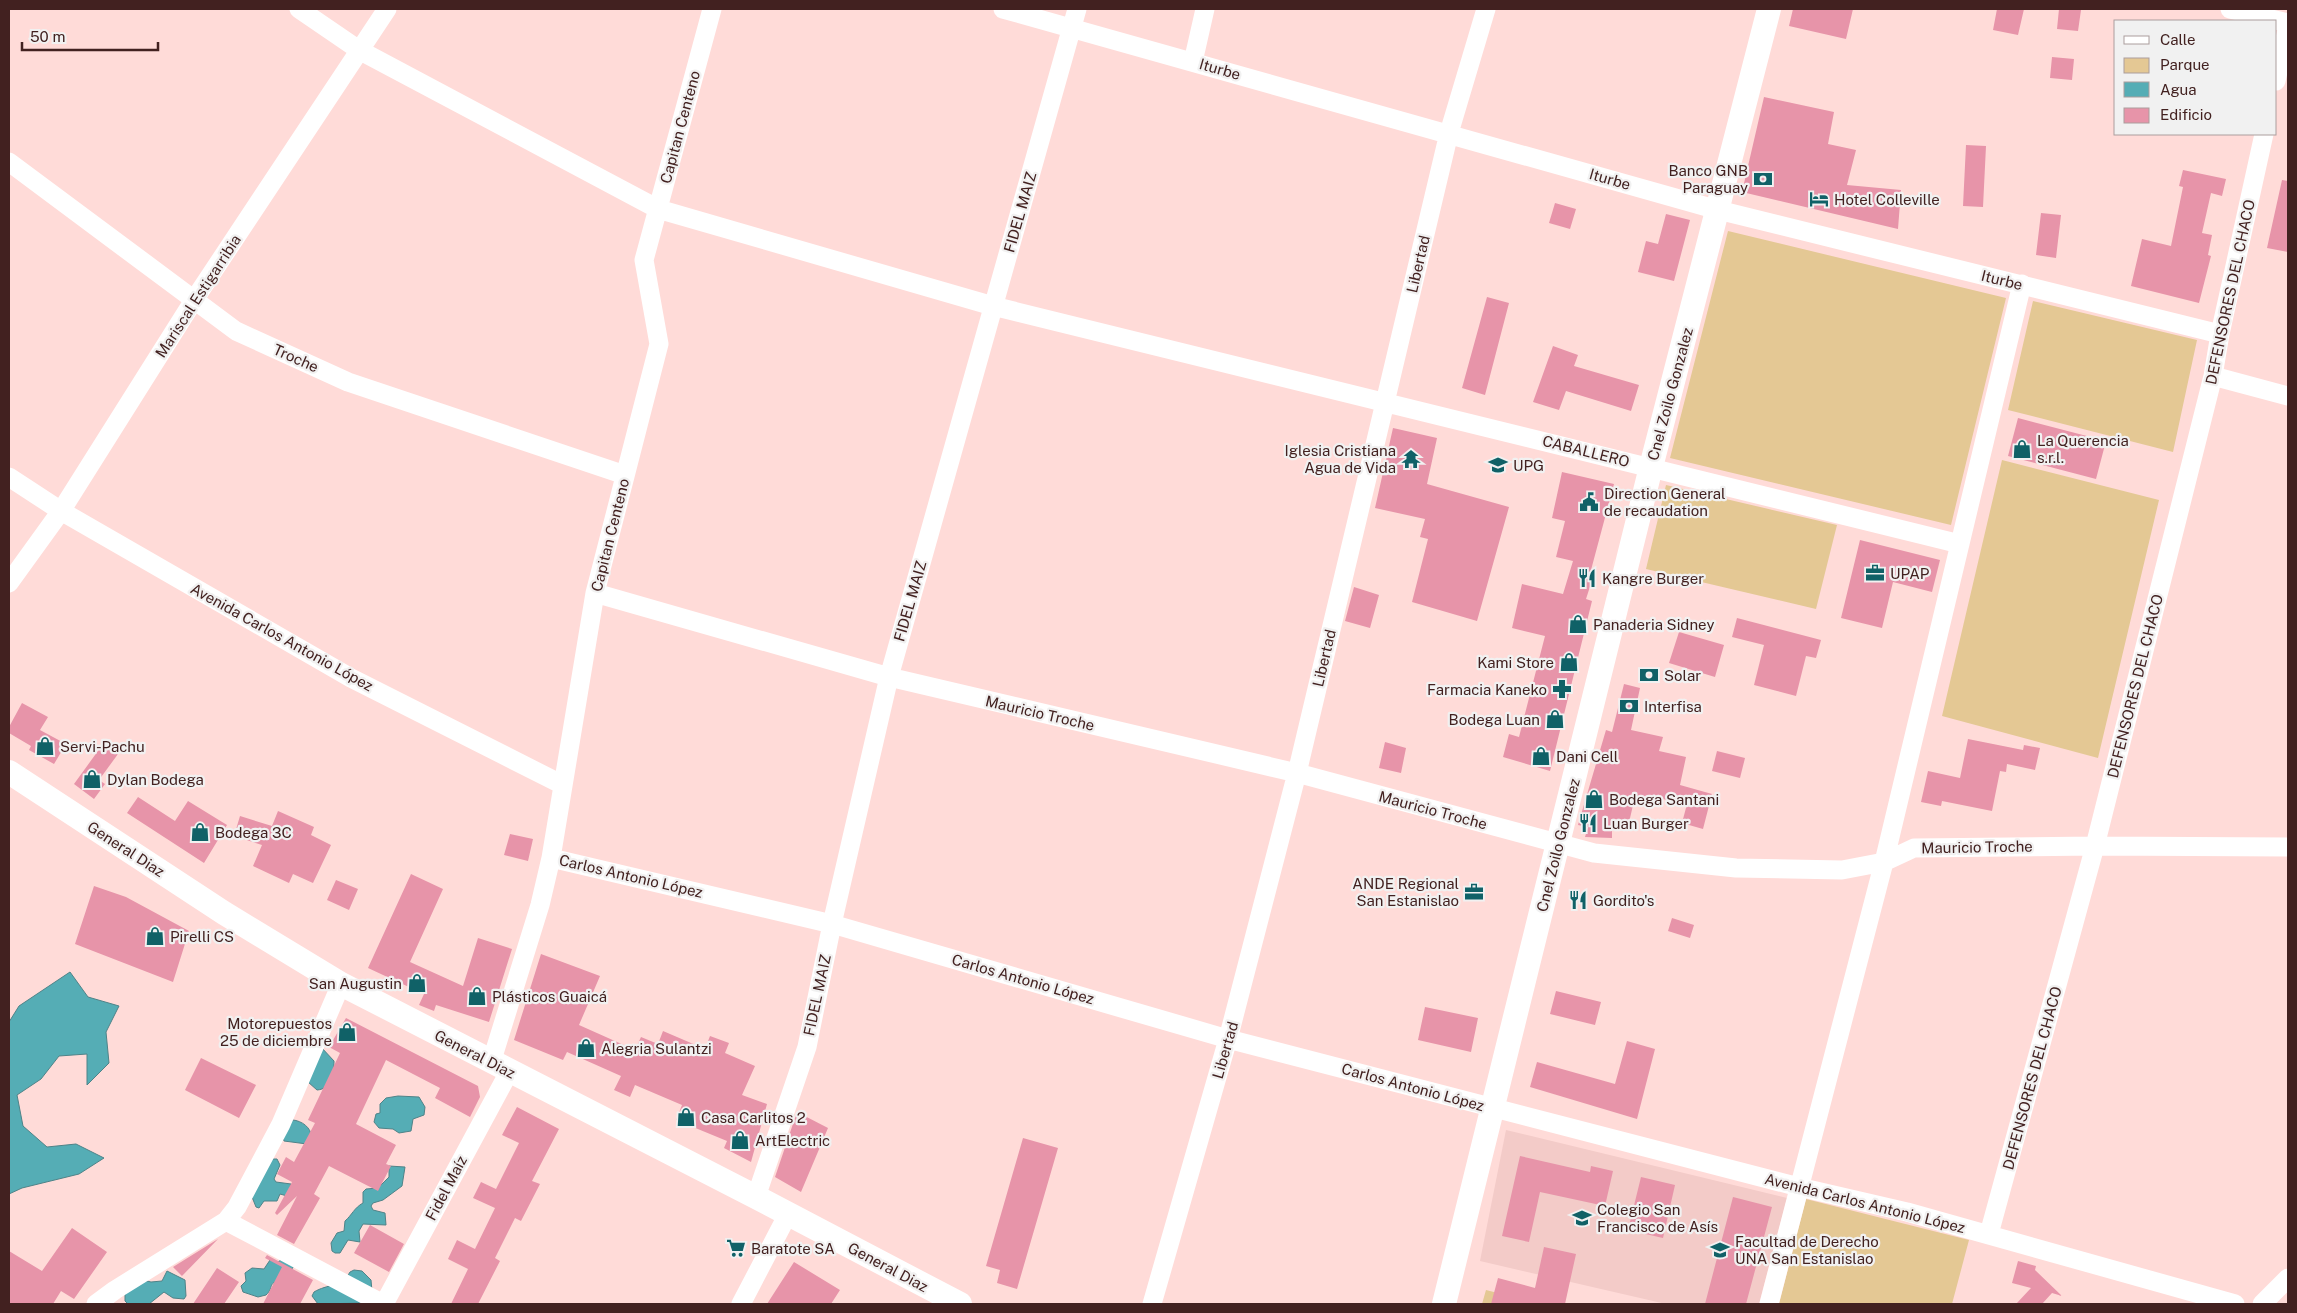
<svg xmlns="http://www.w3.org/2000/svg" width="2297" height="1313" font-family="'Public Sans',sans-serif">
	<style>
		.built { fill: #f3cbc8 }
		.green { fill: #e4c894 }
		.water { fill: #55adb5; stroke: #4f8388 }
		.building { fill: #e794a9 }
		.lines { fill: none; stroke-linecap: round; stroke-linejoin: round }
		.minor { stroke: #fff; stroke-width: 19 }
		.major { stroke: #fff; stroke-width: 24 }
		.labels { text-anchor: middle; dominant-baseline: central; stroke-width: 4.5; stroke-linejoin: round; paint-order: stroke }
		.street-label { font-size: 15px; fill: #422120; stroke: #f1f1f1 }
		.poi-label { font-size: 15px; fill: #422120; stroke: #f1f1f1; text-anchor: start }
	</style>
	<rect width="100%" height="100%" fill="#ffdbd8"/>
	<path class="built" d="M1506 1130 1787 1198 1759 1304H1666L1480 1261Z"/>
	<path class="green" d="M1728 231 2006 298 1951 525 1670 458Z
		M2033 301 2197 340 2173 452 2008 410Z
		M2002 460 2159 500 2098 758 1942 716Z
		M1666 485 1837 525 1816 609 1646 569Z
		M1806 1199 1969 1240 1952 1304H1779Z
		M1486 1290 1541 1304H1482Z"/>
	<path class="water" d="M70 972 88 997 119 1006 106 1032 109 1063 87 1085V1054L59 1056 41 1079 17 1095 23 1126 47 1147 76 1144 104 1158 79 1174 22 1188 9 1194V1022L19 1006Z
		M321 1047 334 1061C334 1073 332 1089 317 1090L308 1082Z
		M398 1096 419 1097 425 1107 424 1115 413 1119 411 1131 399 1133 393 1129 379 1128 374 1122 376 1114 380 1113V1104L386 1098Z
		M289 1120C298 1119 309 1125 311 1134L307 1144 284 1141 281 1130Z
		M262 1159H277L280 1165 274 1179 276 1182 291 1184 287 1196 280 1194 277 1201H264L259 1208 256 1207 252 1197Z
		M389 1166 405 1167 402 1186 383 1200 373 1203 371 1206 373 1210 385 1213 386 1225 363 1224 359 1231 360 1242 348 1240 340 1253H335L332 1251 331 1243 337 1233 344 1231 345 1221C352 1215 354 1208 363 1203V1192L366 1189 378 1188 389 1177Z
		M270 1260 278 1262 281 1260 294 1266 283 1281C266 1282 275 1287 266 1295L258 1297 243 1292 241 1286 246 1281 245 1273 252 1268 264 1269Z
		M354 1270 362 1271 371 1280 372 1291 364 1303 318 1304 312 1296 314 1292C327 1284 342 1287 350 1272Z
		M167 1271 185 1280 186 1296 184 1299 173 1298 164 1292 149 1304H128L125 1301V1290L139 1279 151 1282 162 1281Z"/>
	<path class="building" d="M1793 9H1853L1846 39 1789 26Z
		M1997 9H2024L2018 35 1993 30Z
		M2059 9 2081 10 2078 31 2057 29Z
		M2052 57 2074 59 2072 80 2050 78Z
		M1764 97 1834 112 1828 144 1856 150 1847 185 1901 190 1898 229 1742 192Z
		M1966 145 1986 146 1983 207 1963 206Z
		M2183 170 2226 179 2222 196 2211 193 2202 233 2212 235 2208 255 2211 256 2199 303 2131 286 2142 239 2171 246 2183 187 2179 186Z
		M2282 180 2288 181V252L2267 248Z
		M1555 203 1576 209 1570 229 1549 223Z
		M2041 213 2061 215 2056 258 2036 255Z
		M1666 214 1690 220 1674 281 1638 272 1646 241 1658 244Z
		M1487 297 1509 303 1485 395 1462 388Z
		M1553 346 1578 355 1574 366 1639 385 1631 411 1566 391 1559 410 1533 402Z
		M2018 418 2106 441 2096 479 2008 456Z
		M1393 428 1437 438 1427 484 1509 507 1477 621 1412 602 1428 539 1420 537 1425 519 1375 508Z
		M1562 472 1614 484 1591 570 1595 571 1586 599 1592 601 1550 771 1503 757 1509 734 1519 737 1545 636 1512 628 1522 584 1563 594 1573 561 1556 557 1565 521 1552 518Z
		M1860 540 1940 560 1932 592 1893 582 1882 628 1841 618Z
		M1354 587 1379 595 1370 628 1345 621Z
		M1737 618 1821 640 1816 658 1806 656 1796 696 1754 685 1764 645 1732 637Z
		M1679 632 1724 645 1715 677 1669 663Z
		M1624 684 1640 688 1631 730 1663 737 1659 751 1686 757 1680 785 1712 794 1703 829 1682 823 1687 804 1653 797 1652 805 1634 801 1627 831 1612 827V838L1585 837 1588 827 1578 825 1606 730 1612 732Z
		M22 703 48 717 40 730 66 744 54 764 29 750 31 746 9 733V727Z
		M1968 739 2023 750 2024 745 2040 748 2035 770 2007 764 2006 772 2000 771 1992 811 1942 801 1941 806 1921 802 1928 771 1960 778Z
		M1385 742 1406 748 1401 773 1379 768Z
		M103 744 118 754 99 780 105 784 94 799 74 784Z
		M1717 751 1745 758 1740 778 1712 771Z
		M138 797 175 821 188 801 227 825 204 863 127 813Z
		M278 811 314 827 311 835 331 845 313 883 293 874 289 883 253 866 262 845 234 836 240 816 272 826Z
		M510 834 533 839 528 861 504 855Z
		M411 874 443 889 410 962 463 986 478 938 512 949 489 1022 436 1005 434 1011 419 1005 424 994 368 968Z
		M336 880 358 889 349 910 327 900Z
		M94 886 126 897 189 931 173 982 75 944Z
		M1672 918 1694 925 1690 938 1668 931Z
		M541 954 600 976 579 1025 635 1050 641 1037 658 1044 663 1031 705 1049 710 1036 729 1043 725 1053 755 1066 742 1095 767 1104 751 1162 724 1148 727 1141 676 1120 682 1105 635 1085 630 1097 614 1090 621 1076 567 1052 563 1060 514 1040Z
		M1556 991 1601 1002 1595 1025 1550 1014Z
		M1425 1007 1478 1018 1471 1052 1418 1040Z
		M346 1018 478 1086 480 1097 470 1117 435 1098 440 1088 386 1060 356 1124 396 1145 386 1164 391 1166 378 1191 329 1166 314 1194 320 1198 294 1244 277 1235 297 1196 277 1215 275 1213 292 1182 277 1174 286 1157 294 1162 315 1123 308 1120 340 1053 329 1047Z
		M1627 1041 1655 1049 1637 1119 1530 1087 1537 1062 1615 1084Z
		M201 1058 256 1085 239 1118 185 1090Z
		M517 1107 559 1129 532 1181 540 1184 521 1221 515 1218 495 1258 500 1261 478 1304H451L468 1269 448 1259 457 1240 475 1249 495 1208 473 1198 481 1182 496 1189 519 1143 502 1135Z
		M797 1112 828 1128 801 1192 775 1177Z
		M1023 1138 1058 1148 1017 1289 997 1283 1000 1270 986 1266Z
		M1520 1156 1590 1172 1591 1166 1613 1171 1605 1206 1540 1192 1529 1242 1502 1236Z
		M1641 1177 1675 1185 1663 1238 1628 1230Z
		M1733 1197 1772 1207 1746 1304H1705Z
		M370 1225 404 1244 389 1272 354 1253Z
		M72 1228 107 1252 74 1299 61 1291 53 1304H9V1251L42 1271Z
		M218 1239 182 1276 173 1267Z
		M1544 1247 1576 1254 1565 1304H1491L1498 1278 1535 1288Z
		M267 1255 313 1280 300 1304H263L282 1267 265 1258Z
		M2018 1261 2036 1266 2035 1270 2062 1296 2052 1293 2042 1304H2016L2031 1288 2012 1283Z
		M794 1262 840 1290 831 1304H767Z
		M217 1268 239 1282 224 1304H193Z"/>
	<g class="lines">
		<path class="minor" d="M299 9 359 50 658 209 993 306 1960 544
			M1003 9 1718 210 2220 334
			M2230 9 2288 23
			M1193 62 1205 9
			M2276 81 2288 25
			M9 162 236 331 348 382 625 475
			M2213 376 2288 396
			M9 477 61 511 351 678 563 785
			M9 583 61 511 194 300 387 9
			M595 593 889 677 1297 773 1594 853 1736 868 1842 870 1884 862 1914 848 2095 846 2288 847
			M551 858 832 924 1228 1039 1799 1187 1907 1212 2235 1304
			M491 1063 540 905 551 858 595 593 659 344 644 260 712 9
			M756 1197 807 1047 832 924 889 677 1077 9
			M226 1221 383 1304
			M1989 1234 2095 846 2213 376 2220 334 2264 134
			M96 1304 115 1290 226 1221 237 1207 281 1124 341 984
			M384 1304 509 1072
			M741 1304 788 1214
			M1152 1304 1228 1039 1297 773 1449 133 1486 9
			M1769 1304 1884 862 2022 284
			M2262 1304 2288 1278"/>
		<path class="major" d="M9 772 224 913 341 984 756 1197 960 1304
			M1444 1304 1651 467 1769 9"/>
	</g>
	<defs>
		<g id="bank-bare" transform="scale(1.5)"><path d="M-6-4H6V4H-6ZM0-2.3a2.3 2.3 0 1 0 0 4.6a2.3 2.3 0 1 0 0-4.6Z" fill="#106167" stroke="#f1f1f1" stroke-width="2.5" paint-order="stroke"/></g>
		<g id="hotel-bare" transform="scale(1.5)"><path d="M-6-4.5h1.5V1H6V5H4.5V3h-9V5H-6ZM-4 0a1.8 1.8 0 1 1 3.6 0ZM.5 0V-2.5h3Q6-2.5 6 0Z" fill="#106167" stroke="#f1f1f1" stroke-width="2.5" paint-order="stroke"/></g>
		<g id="shop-bare" transform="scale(1.5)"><path d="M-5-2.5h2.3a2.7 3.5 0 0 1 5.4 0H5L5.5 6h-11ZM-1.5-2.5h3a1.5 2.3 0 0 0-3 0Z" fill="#106167" stroke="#f1f1f1" stroke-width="2.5" paint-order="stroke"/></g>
		<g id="temple-bare" transform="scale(1.5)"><path d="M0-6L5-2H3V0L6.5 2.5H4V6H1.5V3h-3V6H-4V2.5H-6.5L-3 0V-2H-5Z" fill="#106167" stroke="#f1f1f1" stroke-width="2.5" paint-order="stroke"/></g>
		<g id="university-bare" transform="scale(1.5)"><path d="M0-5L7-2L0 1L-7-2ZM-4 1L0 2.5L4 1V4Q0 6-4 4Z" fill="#106167" stroke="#f1f1f1" stroke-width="2.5" paint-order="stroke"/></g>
		<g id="civic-bare" transform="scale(1.5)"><path d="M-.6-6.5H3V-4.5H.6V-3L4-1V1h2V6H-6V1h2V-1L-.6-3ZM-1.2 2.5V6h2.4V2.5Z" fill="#106167" stroke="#f1f1f1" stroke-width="2.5" paint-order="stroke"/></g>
		<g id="office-bare" transform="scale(1.5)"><path d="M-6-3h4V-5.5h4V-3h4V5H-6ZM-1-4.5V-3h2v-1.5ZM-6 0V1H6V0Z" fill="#106167" stroke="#f1f1f1" stroke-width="2.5" paint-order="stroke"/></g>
		<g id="restaurant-bare" transform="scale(1.5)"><path d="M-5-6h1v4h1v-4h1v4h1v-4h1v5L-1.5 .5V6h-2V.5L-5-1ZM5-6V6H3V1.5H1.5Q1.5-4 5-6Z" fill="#106167" stroke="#f1f1f1" stroke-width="2.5" paint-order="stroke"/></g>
		<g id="pharmacy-bare" transform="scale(1.5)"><path d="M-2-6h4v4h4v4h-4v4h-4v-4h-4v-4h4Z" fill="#106167" stroke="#f1f1f1" stroke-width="2.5" paint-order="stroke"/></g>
		<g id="supermarket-bare" transform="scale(1.5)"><path d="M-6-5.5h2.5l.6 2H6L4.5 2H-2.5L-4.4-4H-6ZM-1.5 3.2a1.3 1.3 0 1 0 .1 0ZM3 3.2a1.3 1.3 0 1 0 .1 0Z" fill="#106167" stroke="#f1f1f1" stroke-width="2.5" paint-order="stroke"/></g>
	</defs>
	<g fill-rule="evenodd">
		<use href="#bank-bare" x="1763" y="179"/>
		<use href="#hotel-bare" x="1819" y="199"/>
		<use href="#shop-bare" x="2022" y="449"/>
		<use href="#temple-bare" x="1411" y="459"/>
		<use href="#university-bare" x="1498" y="465"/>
		<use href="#civic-bare" x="1589" y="502"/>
		<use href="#office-bare" x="1875" y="573"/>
		<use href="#restaurant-bare" x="1587" y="578"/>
		<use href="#shop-bare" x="1578" y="624"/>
		<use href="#shop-bare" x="1569" y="662"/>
		<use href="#bank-bare" x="1649" y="675"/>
		<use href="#pharmacy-bare" x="1562" y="689"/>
		<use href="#bank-bare" x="1629" y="706"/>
		<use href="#shop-bare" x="1555" y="719"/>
		<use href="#shop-bare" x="45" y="746"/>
		<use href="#shop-bare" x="1541" y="756"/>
		<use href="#shop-bare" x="92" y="779"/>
		<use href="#shop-bare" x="1594" y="799"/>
		<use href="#restaurant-bare" x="1588" y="823"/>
		<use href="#shop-bare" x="200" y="832"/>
		<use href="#office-bare" x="1474" y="892"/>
		<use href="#restaurant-bare" x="1578" y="900"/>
		<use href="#shop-bare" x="155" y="936"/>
		<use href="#shop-bare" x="417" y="983"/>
		<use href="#shop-bare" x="477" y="996"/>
		<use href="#shop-bare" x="347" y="1032"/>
		<use href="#shop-bare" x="586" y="1048"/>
		<use href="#shop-bare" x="686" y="1117"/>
		<use href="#shop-bare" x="740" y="1140"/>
		<use href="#university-bare" x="1582" y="1218"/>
		<use href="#supermarket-bare" x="736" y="1248"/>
		<use href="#university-bare" x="1720" y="1250"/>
	</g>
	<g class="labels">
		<g class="street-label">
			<text transform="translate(1220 69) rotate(16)">Iturbe</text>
			<text transform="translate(680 127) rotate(-75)">Capitan Centeno</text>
			<text transform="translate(1610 179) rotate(16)">Iturbe</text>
			<text transform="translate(1020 212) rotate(-74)">FIDEL MAIZ</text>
			<text transform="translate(1418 264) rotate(-77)">Libertad</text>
			<text transform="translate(2002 280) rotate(14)">Iturbe</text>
			<text transform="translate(2230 292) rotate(-78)">DEFENSORES DEL CHACO</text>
			<text transform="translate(198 296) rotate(-57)">Mariscal Estigarribia</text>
			<text transform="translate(296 358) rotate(24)">Troche</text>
			<text transform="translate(1670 394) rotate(-75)">Cnel Zoilo Gonzalez</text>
			<text transform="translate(1586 451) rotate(14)">CABALLERO</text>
			<text transform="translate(610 535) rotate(-76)">Capitan Centeno</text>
			<text transform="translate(910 601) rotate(-74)">FIDEL MAIZ</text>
			<text transform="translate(282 637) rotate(29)">Avenida Carlos Antonio López</text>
			<text transform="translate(1324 658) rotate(-77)">Libertad</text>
			<text transform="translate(2135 686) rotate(-76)">DEFENSORES DEL CHACO</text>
			<text transform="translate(1040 713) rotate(13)">Mauricio Troche</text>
			<text transform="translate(1433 810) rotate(15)">Mauricio Troche</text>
			<text transform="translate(1558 845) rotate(-76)">Cnel Zoilo Gonzalez</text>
			<text transform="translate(1977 847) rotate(-1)">Mauricio Troche</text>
			<text transform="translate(126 849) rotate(33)">General Diaz</text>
			<text transform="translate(631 876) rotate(13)">Carlos Antonio López</text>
			<text transform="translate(1023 979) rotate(16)">Carlos Antonio López</text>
			<text transform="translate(817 995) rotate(-78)">FIDEL MAIZ</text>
			<text transform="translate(1225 1050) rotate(-74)">Libertad</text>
			<text transform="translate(475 1054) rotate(27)">General Diaz</text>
			<text transform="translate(2032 1078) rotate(-75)">DEFENSORES DEL CHACO</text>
			<text transform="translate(1413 1087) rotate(15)">Carlos Antonio López</text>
			<text transform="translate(446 1188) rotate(-62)">Fidel Maíz</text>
			<text transform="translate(1865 1203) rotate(14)">Avenida Carlos Antonio López</text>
			<text transform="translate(888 1267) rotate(28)">General Diaz</text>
		</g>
		<g class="poi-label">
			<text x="1748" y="170" text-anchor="end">Banco GNB<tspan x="1748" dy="17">Paraguay</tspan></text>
			<text x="1834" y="199">Hotel Colleville</text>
			<text x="2037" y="440">La Querencia<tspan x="2037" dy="17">s.r.l.</tspan></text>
			<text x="1396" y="450" text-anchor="end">Iglesia Cristiana<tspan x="1396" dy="17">Agua de Vida</tspan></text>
			<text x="1513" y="465">UPG</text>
			<text x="1604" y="493">Direction General<tspan x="1604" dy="17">de recaudation</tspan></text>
			<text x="1890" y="573">UPAP</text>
			<text x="1602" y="578">Kangre Burger</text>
			<text x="1593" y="624">Panaderia Sidney</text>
			<text x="1554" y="662" text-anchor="end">Kami Store</text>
			<text x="1664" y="675">Solar</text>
			<text x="1547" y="689" text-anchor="end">Farmacia Kaneko</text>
			<text x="1644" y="706">Interfisa</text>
			<text x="1540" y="719" text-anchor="end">Bodega Luan</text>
			<text x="60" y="746">Servi-Pachu</text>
			<text x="1556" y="756">Dani Cell</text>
			<text x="107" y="779">Dylan Bodega</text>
			<text x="1609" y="799">Bodega Santani</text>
			<text x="1603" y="823">Luan Burger</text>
			<text x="215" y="832">Bodega 3C</text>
			<text x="1459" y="883" text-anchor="end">ANDE Regional<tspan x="1459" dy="17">San Estanislao</tspan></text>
			<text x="1593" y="900">Gordito's</text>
			<text x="170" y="936">Pirelli CS</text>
			<text x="402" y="983" text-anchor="end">San Augustin</text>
			<text x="492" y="996">Plásticos Guaicá</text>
			<text x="332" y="1023" text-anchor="end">Motorepuestos<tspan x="332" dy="17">25 de diciembre</tspan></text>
			<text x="601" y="1048">Alegria Sulantzi</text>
			<text x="701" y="1117">Casa Carlitos 2</text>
			<text x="755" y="1140">ArtElectric</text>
			<text x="1597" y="1209">Colegio San<tspan x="1597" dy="17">Francisco de Asís</tspan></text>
			<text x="1735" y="1241">Facultad de Derecho<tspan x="1735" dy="17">UNA San Estanislao</tspan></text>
			<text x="751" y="1248">Baratote SA</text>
		</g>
	</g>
	<rect width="2297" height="1313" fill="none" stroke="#422120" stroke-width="20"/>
	<rect x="2114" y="20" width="162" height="115" fill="#f1f1f1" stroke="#ab9e9d"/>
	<rect x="2124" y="36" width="25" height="8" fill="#ffffff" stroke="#ab9e9d"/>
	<text x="2160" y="45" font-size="15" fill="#422120">Calle</text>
	<rect x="2124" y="58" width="25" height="15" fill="#e4c894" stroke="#ab9e9d"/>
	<text x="2160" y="70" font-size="15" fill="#422120">Parque</text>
	<rect x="2124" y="82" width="25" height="15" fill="#55adb5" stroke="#ab9e9d"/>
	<text x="2160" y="95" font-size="15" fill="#422120">Agua</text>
	<rect x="2124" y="108" width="25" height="15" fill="#e794a9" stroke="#ab9e9d"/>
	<text x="2160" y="120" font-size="15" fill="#422120">Edificio</text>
	<path d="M22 42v8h136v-8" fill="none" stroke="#422120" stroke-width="2.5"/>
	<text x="30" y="42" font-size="15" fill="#422120" stroke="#f1f1f1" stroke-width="4" paint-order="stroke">50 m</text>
</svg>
